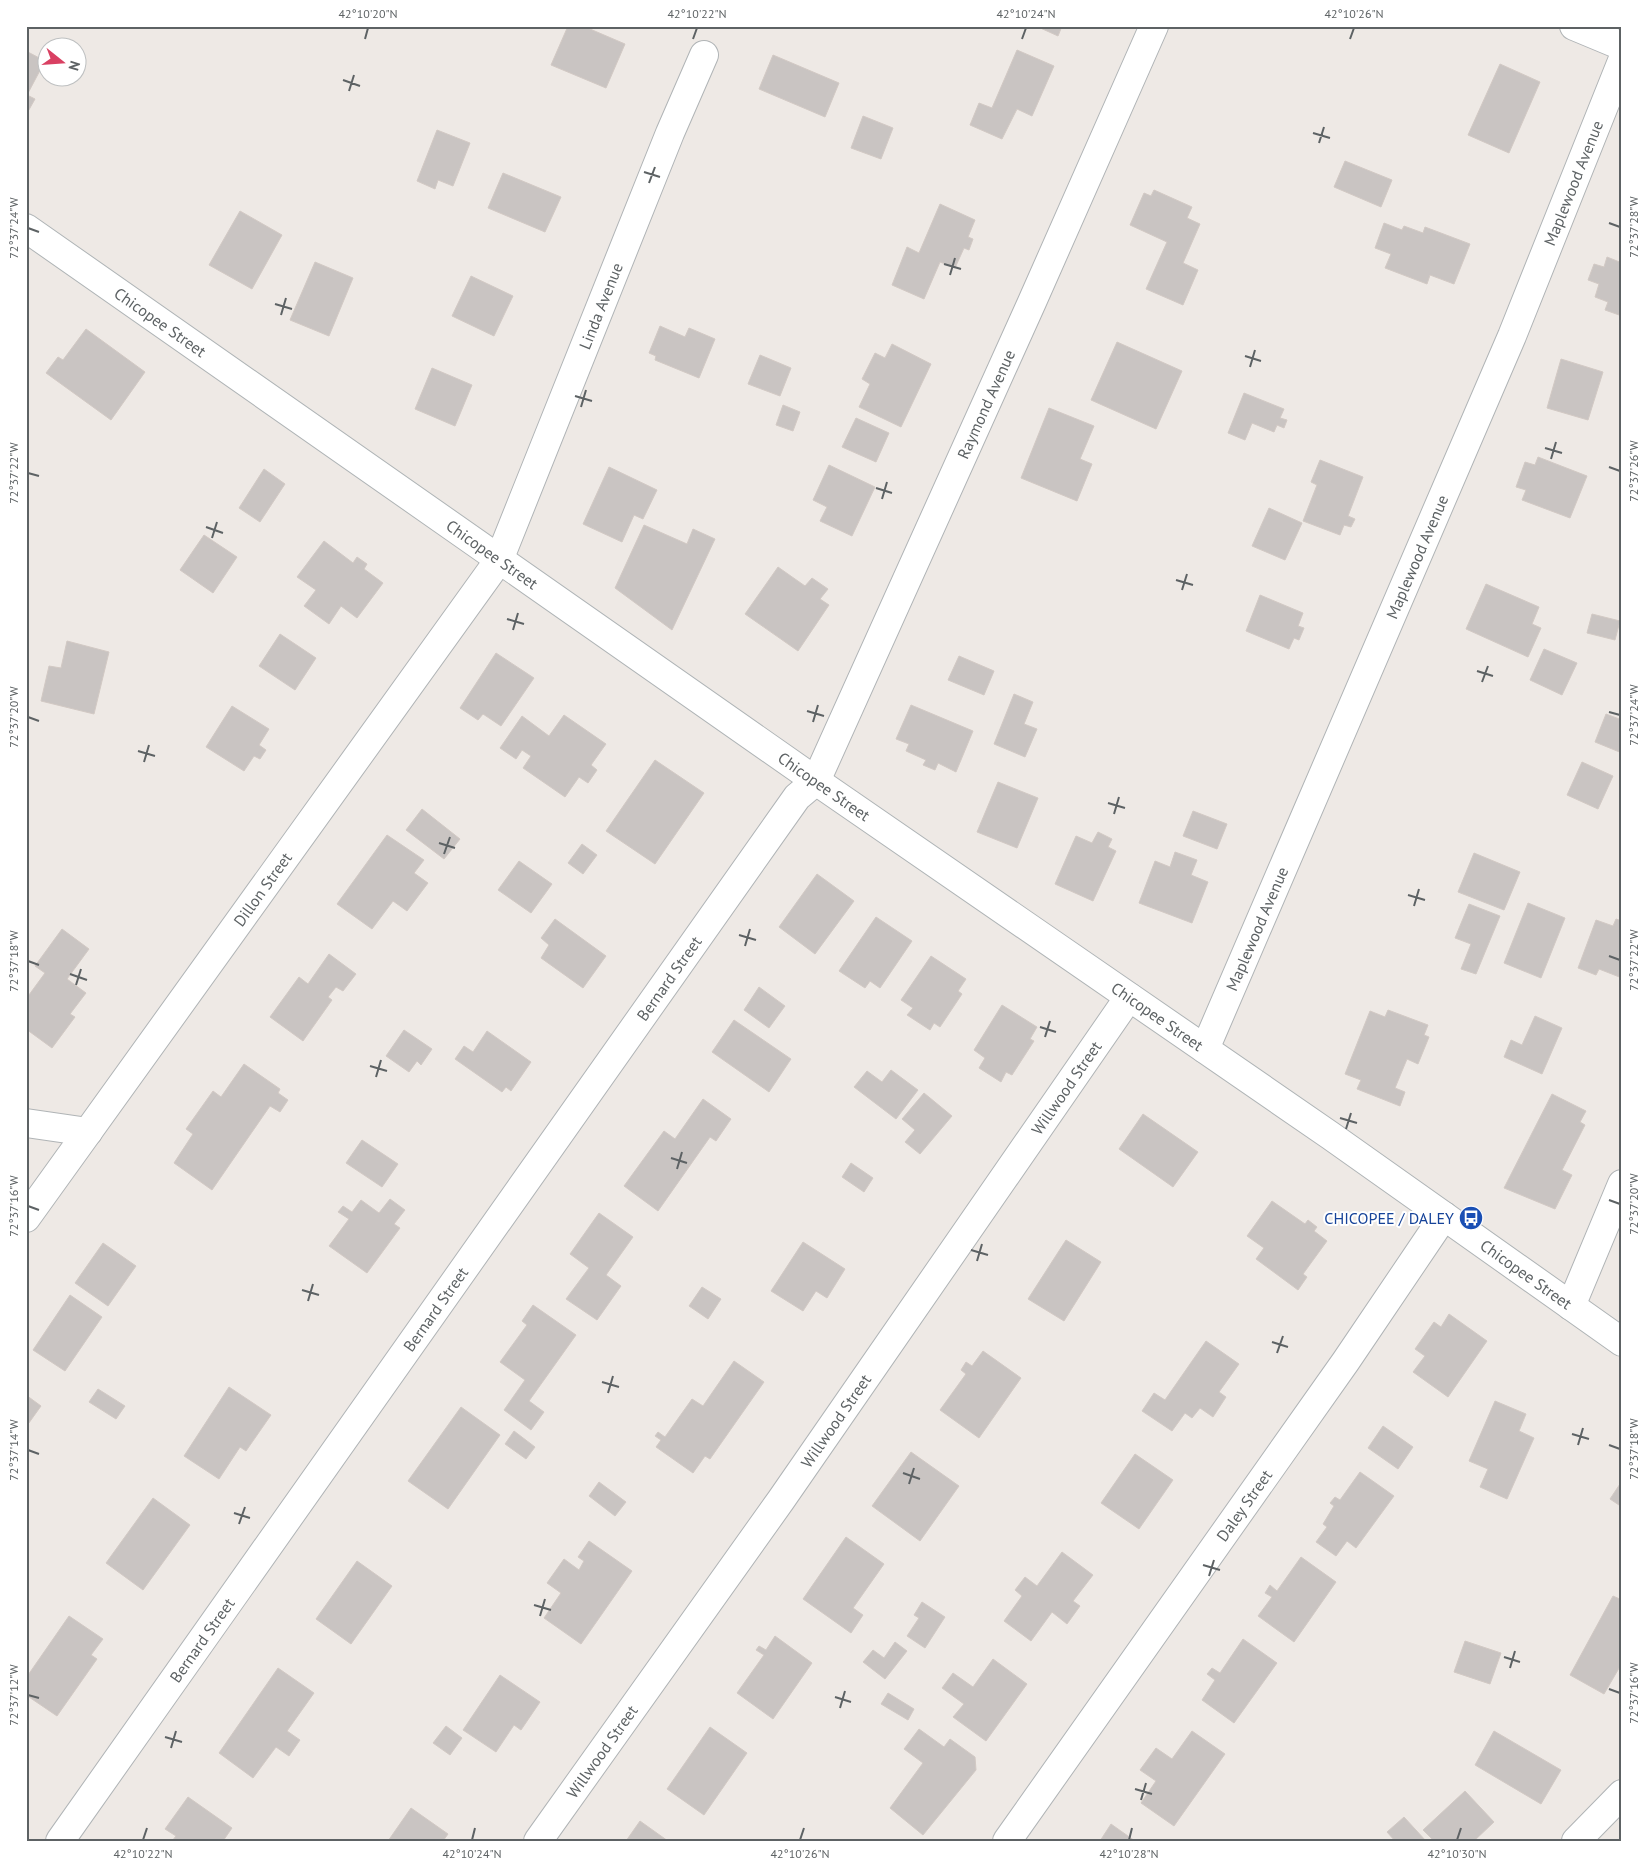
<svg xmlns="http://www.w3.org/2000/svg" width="1648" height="1867" font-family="'PT Sans',sans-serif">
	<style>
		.building { fill: #c9c4c2; stroke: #d2c9c4 }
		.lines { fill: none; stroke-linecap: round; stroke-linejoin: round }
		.minor-casing { stroke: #b0b4b6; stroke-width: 30 }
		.secondary-casing { stroke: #afb4b6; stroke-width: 30 }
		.minor { stroke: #fff; stroke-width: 28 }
		.secondary { stroke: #fff; stroke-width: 28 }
		.ticks { fill: none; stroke: #5d6264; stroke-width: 2 }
		.labels { text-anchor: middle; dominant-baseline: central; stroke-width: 4; stroke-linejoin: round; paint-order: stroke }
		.street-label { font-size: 16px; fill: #5d6264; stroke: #fff }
		.transit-label { font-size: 16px; fill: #164399; stroke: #fff; text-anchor: end }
		.neatline { fill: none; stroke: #5d6264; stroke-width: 2 }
		.ticks-label { font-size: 12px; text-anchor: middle; fill: #5d6264 }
	</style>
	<rect width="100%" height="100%" fill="#eee9e5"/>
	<path class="building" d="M568 26H583L625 44 606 88 551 65Z
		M1036 26H1062L1058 36Z
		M1017 50 1054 66 1032 116 1017 109 1002 139 970 125 979 103 992 108Z
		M26 51 45 61 27 95 35 99 26 115Z
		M773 55 839 83 825 117 759 89Z
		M1500 64 1540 82 1509 153 1468 135Z
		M863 116 893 128 881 159 851 148Z
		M437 130 470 143 453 186 438 180 435 189 417 181Z
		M1345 161 1392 180 1381 207 1334 187Z
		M503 173 561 197 545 232 488 208Z
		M1154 190 1192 207 1187 218 1200 224 1183 263 1198 270 1183 305 1146 289 1167 242 1130 225 1144 193 1151 196Z
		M940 204 975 220 968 237 973 239 969 250 964 248 955 268 940 262 924 299 892 285 907 247 919 253Z
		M240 211 282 235 252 289 209 265Z
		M1384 223 1402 230 1404 226 1423 233 1425 227 1470 244 1454 284 1430 275 1427 284 1385 268 1391 254 1375 248Z
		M1607 257 1622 263V316L1605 310 1608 302 1595 297 1599 284 1588 280 1594 264 1604 267Z
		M315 262 353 278 329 336 290 320Z
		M471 276 513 296 494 336 452 316Z
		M660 326 685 337 689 328 715 339 699 378 655 360 656 356 649 353Z
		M86 329 145 372 111 420 46 373 58 357 63 360Z
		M1117 342 1182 371 1156 429 1091 400Z
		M892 344 931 364 901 427 859 407 870 384 862 379 875 353 885 358Z
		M760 355 791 368 780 396 748 384Z
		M1561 359 1603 372 1588 420 1547 408Z
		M432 368 472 385 455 426 415 409Z
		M1244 393 1284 409 1280 418 1287 420 1284 428 1277 425 1274 432 1252 423 1245 440 1228 433Z
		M783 405 800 412 793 431 776 425Z
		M1049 408 1094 426 1080 459 1092 464 1077 501 1021 478Z
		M856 418 889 433 876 462 842 447Z
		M1538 457 1587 476 1570 518 1522 500 1526 490 1516 487 1525 462 1535 465Z
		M1320 460 1363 477 1348 516 1355 519 1351 527 1344 525 1340 535 1303 521 1317 485 1311 482Z
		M829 465 875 487 852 536 820 521 827 507 813 500Z
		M609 467 657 490 643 519 634 515 622 542 583 524Z
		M264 469 285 484 260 522 239 508Z
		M1269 508 1302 523 1285 560 1252 546Z
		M644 525 687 544 693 529 715 539 672 630 615 588Z
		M204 535 237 557 213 593 180 570Z
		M324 541 353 563 357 557 367 564 364 569 383 583 357 618 341 606 329 624 304 606 316 590 297 577Z
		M778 567 805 586 812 578 828 589 820 599 829 605 798 651 745 614Z
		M1486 584 1539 607 1532 624 1541 628 1528 657 1466 629Z
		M1260 595 1303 613 1298 626 1304 628 1299 640 1294 638 1289 649 1246 631Z
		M1592 614 1620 621 1615 640 1587 633Z
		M280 634 316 658 295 690 259 666Z
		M67 641 109 652 94 714 41 701 49 666 61 668Z
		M1544 649 1577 663 1562 695 1530 680Z
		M496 653 534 678 501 726 483 714 478 720 460 708Z
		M959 656 994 671 984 695 948 680Z
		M1014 694 1033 702 1024 724 1037 729 1025 757 994 744Z
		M911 705 973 731 956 772 938 763 935 770 923 765 926 760 906 751 909 744 896 739Z
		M232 706 269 729 259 745 266 750 260 759 254 756 244 771 206 747Z
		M1606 714 1622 720V753L1595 742Z
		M564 715 606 744 591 765 597 770 588 783 579 777 565 797 523 768 531 756 522 750 516 759 500 748 522 716 549 736Z
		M655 760 704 793 655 864 606 831Z
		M1582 762 1613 776 1598 809 1567 795Z
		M998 782 1038 798 1017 848 977 832Z
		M422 809 460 839 444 859 406 830Z
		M1193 811 1227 824 1217 849 1183 836Z
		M1098 832 1112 839 1108 847 1116 851 1093 901 1055 884 1076 836 1092 843Z
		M387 835 424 860 414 873 428 883 407 911 393 901 372 929 337 904Z
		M582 844 597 855 583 874 568 863Z
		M1175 852 1197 860 1191 875 1208 882 1192 923 1139 903 1155 861 1170 867Z
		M1474 853 1520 872 1504 910 1458 892Z
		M519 861 552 884 531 913 498 890Z
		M817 874 854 901 815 954 779 927Z
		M1528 903 1565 918 1541 978 1504 963Z
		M1469 904 1500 916 1476 974 1461 969 1471 944 1455 938Z
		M876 917 912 941 880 988 870 981 865 988 839 971Z
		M555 919 606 956 583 988 541 958 549 945 541 938Z
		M1616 919 1622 921V978L1599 969 1596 975 1578 968 1596 920 1613 926Z
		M62 929 89 949 67 979 86 993 70 1014 75 1017 52 1048 26 1029V999L45 973 35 966Z
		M329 954 356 974 343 991 336 987 328 997 332 1000 303 1041 270 1017 299 977 308 984Z
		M931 956 966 979 958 991 962 994 940 1027 934 1023 930 1030 907 1015 913 1008 901 1000Z
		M759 987 785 1006 769 1028 744 1010Z
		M1002 1005 1037 1027 1030 1039 1034 1041 1012 1075 1006 1072 1001 1082 979 1068 985 1058 974 1050Z
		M1388 1010 1428 1025 1424 1035 1429 1037 1418 1064 1407 1059 1395 1088 1405 1092 1400 1106 1357 1089 1361 1080 1345 1074 1370 1011 1385 1017Z
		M1535 1016 1562 1028 1542 1074 1504 1057 1511 1040 1522 1045Z
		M734 1020 791 1059 769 1092 712 1052Z
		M404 1030 432 1049 421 1065 417 1061 409 1072 386 1056Z
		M487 1031 531 1062 511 1091 506 1087 502 1092 455 1059 464 1046 473 1052Z
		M244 1064 280 1089 278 1093 288 1100 280 1112 270 1106 212 1190 174 1163 193 1134 186 1129 213 1091 221 1097Z
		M891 1070 918 1090 896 1119 854 1087 867 1071 882 1082Z
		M924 1093 952 1116 920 1154 905 1142 915 1130 902 1119Z
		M1552 1094 1586 1111 1580 1122 1585 1125 1562 1170 1572 1175 1555 1209 1504 1188Z
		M703 1099 731 1119 716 1141 710 1137 658 1211 624 1186 664 1131 675 1139Z
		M1143 1114 1198 1152 1173 1187 1119 1149Z
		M362 1140 398 1164 382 1187 346 1163Z
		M851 1163 873 1178 864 1192 842 1177Z
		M390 1199 405 1210 394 1224 400 1228 367 1273 329 1246 349 1219 338 1212 343 1206 352 1212 361 1200 379 1213Z
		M1272 1201 1305 1224 1308 1220 1317 1227 1314 1231 1327 1241 1303 1274 1307 1277 1298 1290 1256 1259 1264 1248 1247 1236Z
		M599 1213 633 1237 606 1275 621 1286 597 1320 566 1299 589 1268 570 1254Z
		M1066 1240 1101 1262 1064 1321 1028 1299Z
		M803 1242 845 1269 827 1298 816 1291 803 1311 771 1291Z
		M103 1243 136 1266 108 1306 75 1283Z
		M702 1287 721 1299 708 1319 689 1306Z
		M70 1295 102 1317 65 1371 33 1350Z
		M533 1305 576 1335 529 1401 544 1412 531 1430 504 1410 525 1380 500 1362 527 1325 522 1321Z
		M1449 1314 1487 1341 1448 1397 1413 1372 1425 1356 1415 1349 1434 1322 1441 1327Z
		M1206 1341 1239 1364 1219 1392 1226 1397 1213 1417 1200 1408 1192 1418 1185 1413 1172 1431 1142 1411 1154 1393 1165 1400Z
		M983 1351 1021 1378 979 1438 940 1410 966 1374 961 1370 966 1362 972 1366Z
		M734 1361 764 1382 710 1459 705 1456 693 1473 656 1447 661 1440 655 1436 658 1432 665 1437 692 1399 703 1406Z
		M229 1387 271 1415 246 1451 240 1447 219 1479 184 1456Z
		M98 1389 125 1406 116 1419 89 1402Z
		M26 1395 41 1406 26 1427Z
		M1495 1401 1526 1414 1519 1431 1534 1438 1507 1499 1480 1487 1488 1469 1469 1461Z
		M461 1407 500 1435 448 1509 408 1481Z
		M1383 1426 1413 1447 1398 1469 1368 1448Z
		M514 1431 535 1447 526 1459 505 1444Z
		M911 1452 959 1486 920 1541 872 1506Z
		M1135 1454 1173 1480 1139 1529 1101 1503Z
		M1360 1472 1394 1496 1356 1548 1347 1541 1336 1556 1316 1542 1327 1527 1323 1524 1334 1506 1330 1503 1335 1497 1340 1500Z
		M1622 1481V1507L1610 1499Z
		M599 1482 626 1502 615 1516 589 1496Z
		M153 1498 190 1525 143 1590 106 1563Z
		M846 1537 884 1564 853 1608 863 1615 851 1633 803 1599Z
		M589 1541 632 1571 581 1644 544 1618 561 1593 547 1583 564 1559 579 1570 584 1561 578 1557Z
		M1062 1552 1093 1575 1073 1601 1080 1606 1067 1624 1052 1612 1031 1641 1004 1621 1022 1596 1015 1590 1025 1577 1037 1586Z
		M1301 1557 1336 1582 1294 1642 1258 1616 1272 1597 1265 1593 1270 1585 1277 1591Z
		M357 1561 392 1586 351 1644 316 1619Z
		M1613 1596 1622 1600V1663L1604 1694 1570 1675Z
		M922 1602 945 1617 925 1648 907 1636 919 1618 914 1615Z
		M69 1616 103 1639 91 1655 97 1659 57 1716 26 1695V1678Z
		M775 1636 812 1663 773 1719 737 1693 764 1655 756 1650 759 1646 766 1650Z
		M1243 1639 1277 1663 1234 1723 1202 1700 1215 1680 1207 1674 1212 1668 1220 1673Z
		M1465 1641 1501 1653 1490 1684 1454 1672Z
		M895 1642 907 1651 885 1679 863 1662 873 1650 884 1658Z
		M993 1659 1027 1684 986 1741 953 1717 964 1704 942 1688 953 1673 973 1687Z
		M278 1668 314 1693 287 1731 300 1740 289 1756 276 1747 253 1778 219 1753Z
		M500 1675 540 1702 521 1730 514 1725 496 1752 463 1730Z
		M888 1693 914 1709 908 1720 881 1704Z
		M446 1726 462 1738 450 1755 433 1743Z
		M710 1727 747 1753 704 1815 667 1789Z
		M919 1729 944 1747 950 1739 975 1757 976 1770 923 1835 890 1808 923 1763 904 1749Z
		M1192 1731 1225 1754 1174 1826 1141 1803 1156 1781 1140 1770 1156 1748 1172 1759Z
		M1494 1731 1561 1770 1541 1804 1475 1765Z
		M1465 1791 1494 1822 1474 1841H1434L1423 1830Z
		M188 1797 232 1828 223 1841H172L176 1836 165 1829Z
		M411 1808 448 1834 443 1841H388Z
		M1404 1817 1426 1841H1395L1387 1832Z
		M640 1821 668 1841H626Z
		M1111 1824 1135 1841H1100Z"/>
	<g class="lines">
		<g class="minor-casing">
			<g id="minor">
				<path d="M1574 26 1622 46"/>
				<path id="s1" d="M1205 1049 1512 336 1622 61"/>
				<path d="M26 1123 88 1132"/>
				<path id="s2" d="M26 1218 499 560 670 133 704 55"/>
				<path d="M1571 1306 1622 1184"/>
				<path id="s3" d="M60 1841 797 797 816 781 1032 302 1154 26"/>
				<path id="s4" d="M538 1841 781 1500 1129 997"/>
				<path id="s5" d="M1007 1841 1346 1361 1444 1216"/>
				<path d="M1576 1841 1622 1794"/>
			</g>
		</g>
		<g class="secondary-casing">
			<g id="secondary">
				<path id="s6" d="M26 228 816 781 1331 1136 1622 1342"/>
			</g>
		</g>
		<use href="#minor" class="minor"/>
		<use href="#secondary" class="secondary"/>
	</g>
	<path class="ticks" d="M365 39 368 28M693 39 697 28M1022 39 1026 28M1350 39 1354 28M343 80 360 86M349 91 354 75M1313 133 1330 138M1319 143 1324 127M644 172 660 177M649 183 655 167M1609 223 1620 227M28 228 39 232M944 264 961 269M950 275 955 258M275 304 292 309M281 315 286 298M1245 356 1261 361M1250 367 1255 350M575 396 592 401M581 407 586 390M1545 448 1562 453M1551 459 1556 442M1609 467 1620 471M28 473 39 476M876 488 892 493M882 499 887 482M206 527 223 533M212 538 217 522M1176 580 1193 585M1182 590 1187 574M507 619 524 624M513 630 518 613M1477 671 1493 676M1482 682 1488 666M807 711 824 716M1609 712 1620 715M28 717 39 721M813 722 818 705M138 751 155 756M144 762 149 745M1108 803 1125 808M1114 814 1119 797M439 843 455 848M444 854 450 837M1408 895 1425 900M1414 906 1419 889M739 935 756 940M745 946 750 929M1609 956 1620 960M28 961 39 965M70 974 87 980M76 985 81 969M1040 1027 1056 1032M1045 1037 1050 1021M370 1066 387 1071M376 1077 381 1060M1340 1118 1357 1123M1346 1129 1351 1113M671 1158 687 1163M677 1169 682 1152M1609 1200 1620 1204M28 1206 39 1210M971 1250 988 1255M977 1261 982 1244M302 1290 319 1295M308 1301 313 1284M1272 1342 1288 1347M1277 1353 1283 1336M602 1382 619 1387M608 1393 613 1376M1572 1434 1589 1439M1578 1445 1583 1428M1609 1445 1620 1449M28 1450 39 1454M903 1473 920 1479M909 1484 914 1468M234 1513 250 1518M239 1524 245 1507M1203 1565 1220 1570M1209 1576 1214 1560M534 1605 551 1610M540 1616 545 1599M1504 1657 1520 1662M1510 1668 1515 1651M1609 1689 1620 1693M28 1695 39 1698M835 1697 851 1702M840 1708 845 1691M165 1737 182 1742M171 1748 176 1731M1135 1789 1152 1794M1141 1800 1146 1783M143 1840 147 1828M472 1840 475 1828M800 1840 804 1828M1129 1840 1132 1828M1457 1840 1461 1828"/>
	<defs>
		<g id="bus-disc" transform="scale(1.25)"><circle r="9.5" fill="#1a4fb4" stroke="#fff"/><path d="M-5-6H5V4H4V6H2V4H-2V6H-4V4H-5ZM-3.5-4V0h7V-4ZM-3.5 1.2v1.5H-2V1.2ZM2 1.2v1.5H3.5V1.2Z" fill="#fff"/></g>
	</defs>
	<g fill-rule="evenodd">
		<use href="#bus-disc" x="1471" y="1218"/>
	</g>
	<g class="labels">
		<g class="street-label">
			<text stroke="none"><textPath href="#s1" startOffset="941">Maplewood Avenue</textPath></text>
			<text stroke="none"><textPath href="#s2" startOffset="1084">Linda Avenue</textPath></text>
			<text stroke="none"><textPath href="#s6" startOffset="164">Chicopee Street</textPath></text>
			<text stroke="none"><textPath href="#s3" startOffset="1716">Raymond Avenue</textPath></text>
			<text stroke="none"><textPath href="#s6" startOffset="569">Chicopee Street</textPath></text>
			<text stroke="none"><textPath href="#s1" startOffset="536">Maplewood Avenue</textPath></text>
			<text stroke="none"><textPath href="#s6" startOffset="974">Chicopee Street</textPath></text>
			<text stroke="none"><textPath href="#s2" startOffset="405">Dillon Street</textPath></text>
			<text stroke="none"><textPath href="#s1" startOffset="131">Maplewood Avenue</textPath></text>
			<text stroke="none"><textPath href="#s3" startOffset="1056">Bernard Street</textPath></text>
			<text stroke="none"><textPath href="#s6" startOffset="1379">Chicopee Street</textPath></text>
			<text stroke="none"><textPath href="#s4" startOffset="920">Willwood Street</textPath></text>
			<text stroke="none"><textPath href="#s6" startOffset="1829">Chicopee Street</textPath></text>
			<text stroke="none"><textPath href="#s3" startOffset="651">Bernard Street</textPath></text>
			<text stroke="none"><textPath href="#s4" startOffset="515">Willwood Street</textPath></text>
			<text stroke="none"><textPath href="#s5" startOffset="411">Daley Street</textPath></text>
			<text stroke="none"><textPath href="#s3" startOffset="246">Bernard Street</textPath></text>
			<text stroke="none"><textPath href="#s4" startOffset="110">Willwood Street</textPath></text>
		</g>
		<g class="transit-label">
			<text x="1454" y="1218">CHICOPEE / DALEY</text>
		</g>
	</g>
	<rect width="1648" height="1867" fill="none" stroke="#ffffff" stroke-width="55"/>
	<g transform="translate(62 62) rotate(107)"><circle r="24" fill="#ffffff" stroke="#bec0c1"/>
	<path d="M0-4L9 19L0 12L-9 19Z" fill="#d94062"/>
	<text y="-8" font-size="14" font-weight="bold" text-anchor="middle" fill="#5d6264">N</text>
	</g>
	<rect x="28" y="28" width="1592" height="1812" class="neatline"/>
	<g class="ticks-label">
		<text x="368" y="18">42°10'20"N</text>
		<text x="697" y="18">42°10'22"N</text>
		<text x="1026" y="18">42°10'24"N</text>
		<text x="1354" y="18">42°10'26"N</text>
		<text transform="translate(1634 227) rotate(-90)" y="4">72°37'28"W</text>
		<text transform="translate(14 228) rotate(-90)" y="4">72°37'24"W</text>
		<text transform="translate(1634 471) rotate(-90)" y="4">72°37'26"W</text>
		<text transform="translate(14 473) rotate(-90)" y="4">72°37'22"W</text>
		<text transform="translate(1634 715) rotate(-90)" y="4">72°37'24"W</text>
		<text transform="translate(14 717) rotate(-90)" y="4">72°37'20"W</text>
		<text transform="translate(1634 960) rotate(-90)" y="4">72°37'22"W</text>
		<text transform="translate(14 961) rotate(-90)" y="4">72°37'18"W</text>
		<text transform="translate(1634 1204) rotate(-90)" y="4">72°37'20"W</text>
		<text transform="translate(14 1206) rotate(-90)" y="4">72°37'16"W</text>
		<text transform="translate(1634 1449) rotate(-90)" y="4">72°37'18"W</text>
		<text transform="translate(14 1450) rotate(-90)" y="4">72°37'14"W</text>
		<text transform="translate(1634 1693) rotate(-90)" y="4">72°37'16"W</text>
		<text transform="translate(14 1695) rotate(-90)" y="4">72°37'12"W</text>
		<text x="143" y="1858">42°10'22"N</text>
		<text x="472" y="1858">42°10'24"N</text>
		<text x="800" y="1858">42°10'26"N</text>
		<text x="1129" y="1858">42°10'28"N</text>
		<text x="1457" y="1858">42°10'30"N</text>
	</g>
</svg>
